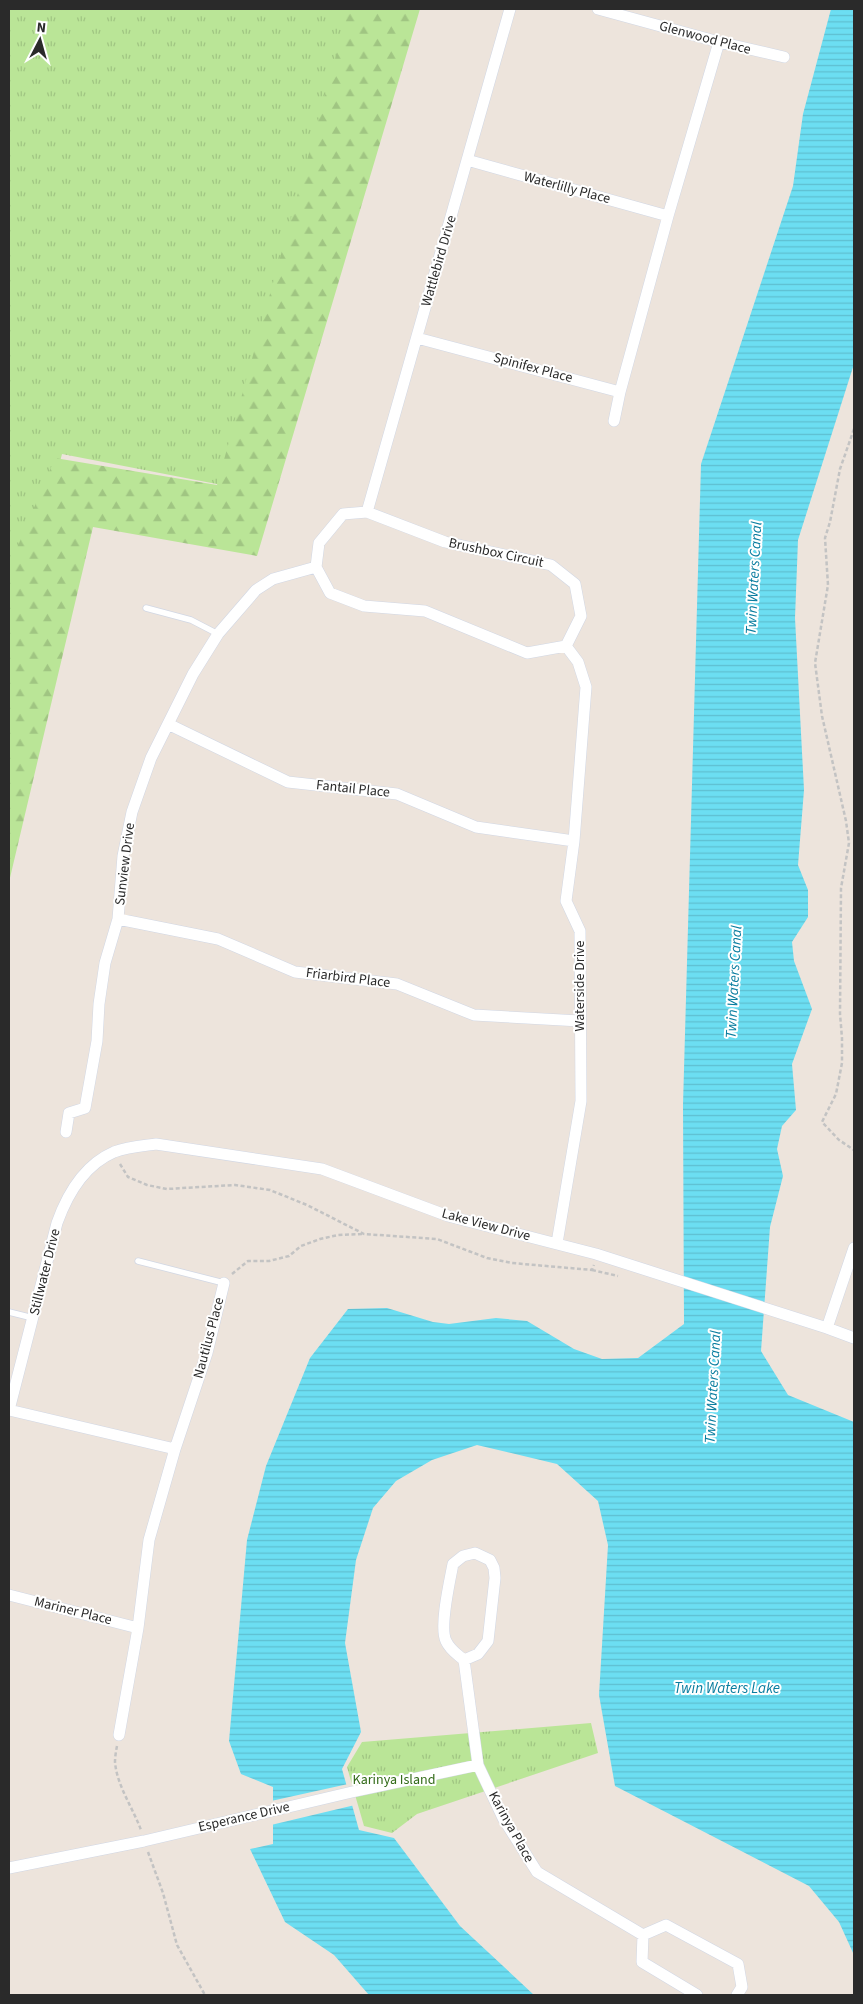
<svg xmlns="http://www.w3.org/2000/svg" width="863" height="2004" font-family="'Source Sans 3',sans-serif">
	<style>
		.grass { fill: url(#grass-tufts) }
		.forest { fill: url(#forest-firs) }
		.water { fill: url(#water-rules) }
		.pier { fill: #ede4dc }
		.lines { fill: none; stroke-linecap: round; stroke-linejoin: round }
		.service-casing { stroke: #d1d7e4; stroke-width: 7 }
		.minor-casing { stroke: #d1d7e4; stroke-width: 12 }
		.path { stroke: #c3c3c3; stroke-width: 2.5; stroke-dasharray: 4 2.5; stroke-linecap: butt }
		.service { stroke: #fff; stroke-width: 5.5 }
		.minor { stroke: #fff; stroke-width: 11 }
		.labels { text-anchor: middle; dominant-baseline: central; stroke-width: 4; stroke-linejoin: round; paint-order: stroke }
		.street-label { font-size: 14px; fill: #2a2a2a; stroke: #fff }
		.park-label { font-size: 14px; fill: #326a18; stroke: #fff }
		.water-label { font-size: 15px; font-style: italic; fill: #097d9f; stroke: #fff }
	</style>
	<defs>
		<pattern id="grass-tufts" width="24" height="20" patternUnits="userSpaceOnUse" patternTransform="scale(1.25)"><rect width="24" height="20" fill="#bae597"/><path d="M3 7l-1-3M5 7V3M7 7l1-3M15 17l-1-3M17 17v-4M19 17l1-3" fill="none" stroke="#a0c582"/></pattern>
		<pattern id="forest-firs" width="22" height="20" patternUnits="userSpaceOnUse" patternTransform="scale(1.25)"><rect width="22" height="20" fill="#bae597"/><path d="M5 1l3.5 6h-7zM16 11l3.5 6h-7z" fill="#a0c582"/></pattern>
		<pattern id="water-rules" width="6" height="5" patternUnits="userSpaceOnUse" patternTransform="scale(1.25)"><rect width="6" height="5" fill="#6cdef2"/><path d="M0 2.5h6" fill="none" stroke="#5ebfd0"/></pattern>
	</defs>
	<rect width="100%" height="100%" fill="#ede4dc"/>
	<path class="grass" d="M9 9H362L232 487 62 454 9 661Z
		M591 1723 598 1753 417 1814 392 1833 364 1826 347 1767 362 1742Z"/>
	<path class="forest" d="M349 9H420L257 556 93 527 9 882V567L55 458 217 485Z"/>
	<path class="water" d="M831 9H854V364L798 540 795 618 804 790 798 865 808 890V917L792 942 794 961 812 1009 792 1064 796 1110 782 1126 777 1149 783 1176 770 1227 761 1351 788 1395 854 1422V1955L839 1922 809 1886 615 1786 599 1695 608 1545 598 1501 557 1464 477 1445 432 1460 396 1481 373 1508 356 1560 345 1643 361 1732 342 1769 359 1830 394 1838 460 1926 534 1995H369L334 1955 285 1922 250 1849 273 1844V1787L241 1774 229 1741 247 1540 266 1466 310 1358 348 1309 387 1308 433 1322 449 1324 496 1318 527 1321 574 1349 602 1359 638 1358 684 1324 683 1105 701 464 793 186 803 114Z"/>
	<path class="pier" d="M348 1784 355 1805 271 1825V1801Z"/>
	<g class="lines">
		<g class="service-casing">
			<path id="service" d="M146 608 191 620 218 634
				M138 1261 224 1283
				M9 1312 33 1318"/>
		</g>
		<g class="minor-casing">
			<path id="minor" d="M598 9 719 42 784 57
				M467 160 668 216
				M417 338 620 392 614 421
				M620 392 668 216 719 42
				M367 512 445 542 551 565 575 584 581 616 566 646 527 653 425 611 364 606 330 593 316 567 319 543 343 514Z
				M367 512 510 9
				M168 724 288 782 397 794 476 827 574 841
				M118 919 218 939 295 972 397 984 474 1015 580 1021
				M66 1132 69 1113 85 1108 97 1041 99 1004 105 963 118 919 123 856 132 812 151 758 193 674 218 634 256 590 273 579 316 567
				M557 1243 581 1101 580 931 566 901 574 841 586 687 578 662 566 646
				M827 1328 854 1248
				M9 1410 57 1223C67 1195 84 1165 114 1152 127 1147 141 1146 156 1144L322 1169 448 1216 596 1254 827 1328 854 1338
				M9 1410 175 1449
				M475 1553 490 1560 494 1568 495 1578 488 1641 478 1654 464 1660C457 1654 450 1650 446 1641 439 1627 450 1580 453 1564L463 1556Z
				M9 1595 138 1628
				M464 1660 478 1765 503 1818 537 1872 643 1935
				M119 1735 138 1628 149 1540 175 1449 207 1353 224 1283
				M9 1868 144 1841 352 1792 478 1765
				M697 1995 642 1962 643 1935 666 1925 738 1964 742 1987 737 1995"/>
		</g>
		<path class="path" d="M854 429 840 469 830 522 825 538 828 585 815 663 822 716 846 821 849 843 841 888 840 1014 842 1038V1063L836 1094 822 1122 839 1140 854 1150
			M120 1164 128 1177 147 1185 167 1189 235 1185 270 1190 307 1205 364 1234 437 1239 487 1258 512 1263 592 1270 594 1265
			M592 1270 618 1276
			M232 1274 248 1261H269L289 1256 301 1246 320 1239 338 1235 363 1234
			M117 1746C116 1751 115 1757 115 1762 117 1786 133 1808 141 1830
			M148 1852 163 1893 177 1945 205 1995"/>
		<use href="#service" class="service"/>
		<use href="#minor" class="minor"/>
	</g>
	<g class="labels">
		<g class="street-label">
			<text transform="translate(705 38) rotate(15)">Glenwood Place</text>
			<text transform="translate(567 188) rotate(15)">Waterlilly Place</text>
			<text transform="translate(439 261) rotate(-74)">Wattlebird Drive</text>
			<text transform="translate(533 368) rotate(15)">Spinifex Place</text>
			<text transform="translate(496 553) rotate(12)">Brushbox Circuit</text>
			<text transform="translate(353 789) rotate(6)">Fantail Place</text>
			<text transform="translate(125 864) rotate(-83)">Sunview Drive</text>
			<text transform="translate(348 978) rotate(7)">Friarbird Place</text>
			<text transform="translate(580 986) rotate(-90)">Waterside Drive</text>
			<text transform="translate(486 1225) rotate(15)">Lake View Drive</text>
			<text transform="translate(45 1272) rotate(-76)">Stillwater Drive</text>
			<text transform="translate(209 1338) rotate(-75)">Nautilus Place</text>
			<text transform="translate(73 1611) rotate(14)">Mariner Place</text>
			<text transform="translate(244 1817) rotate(-13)">Esperance Drive</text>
			<text transform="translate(511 1827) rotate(61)">Karinya Place</text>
		</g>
		<g class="park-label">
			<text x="394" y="1780">Karinya Island</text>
		</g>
		<g class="water-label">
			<text transform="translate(754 578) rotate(-87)">Twin Waters Canal</text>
			<text transform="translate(734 982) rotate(-87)">Twin Waters Canal</text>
			<text transform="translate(713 1387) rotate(-87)">Twin Waters Canal</text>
			<text x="727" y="1688">Twin Waters Lake</text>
		</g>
	</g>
	<rect width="863" height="2004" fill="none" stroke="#2a2a2a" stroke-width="20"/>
	<g transform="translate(40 40) rotate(6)" stroke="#ffffff" stroke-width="4" paint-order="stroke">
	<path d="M0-4L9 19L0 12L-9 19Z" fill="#2a2a2a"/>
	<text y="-8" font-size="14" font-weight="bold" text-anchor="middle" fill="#2a2a2a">N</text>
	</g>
</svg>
